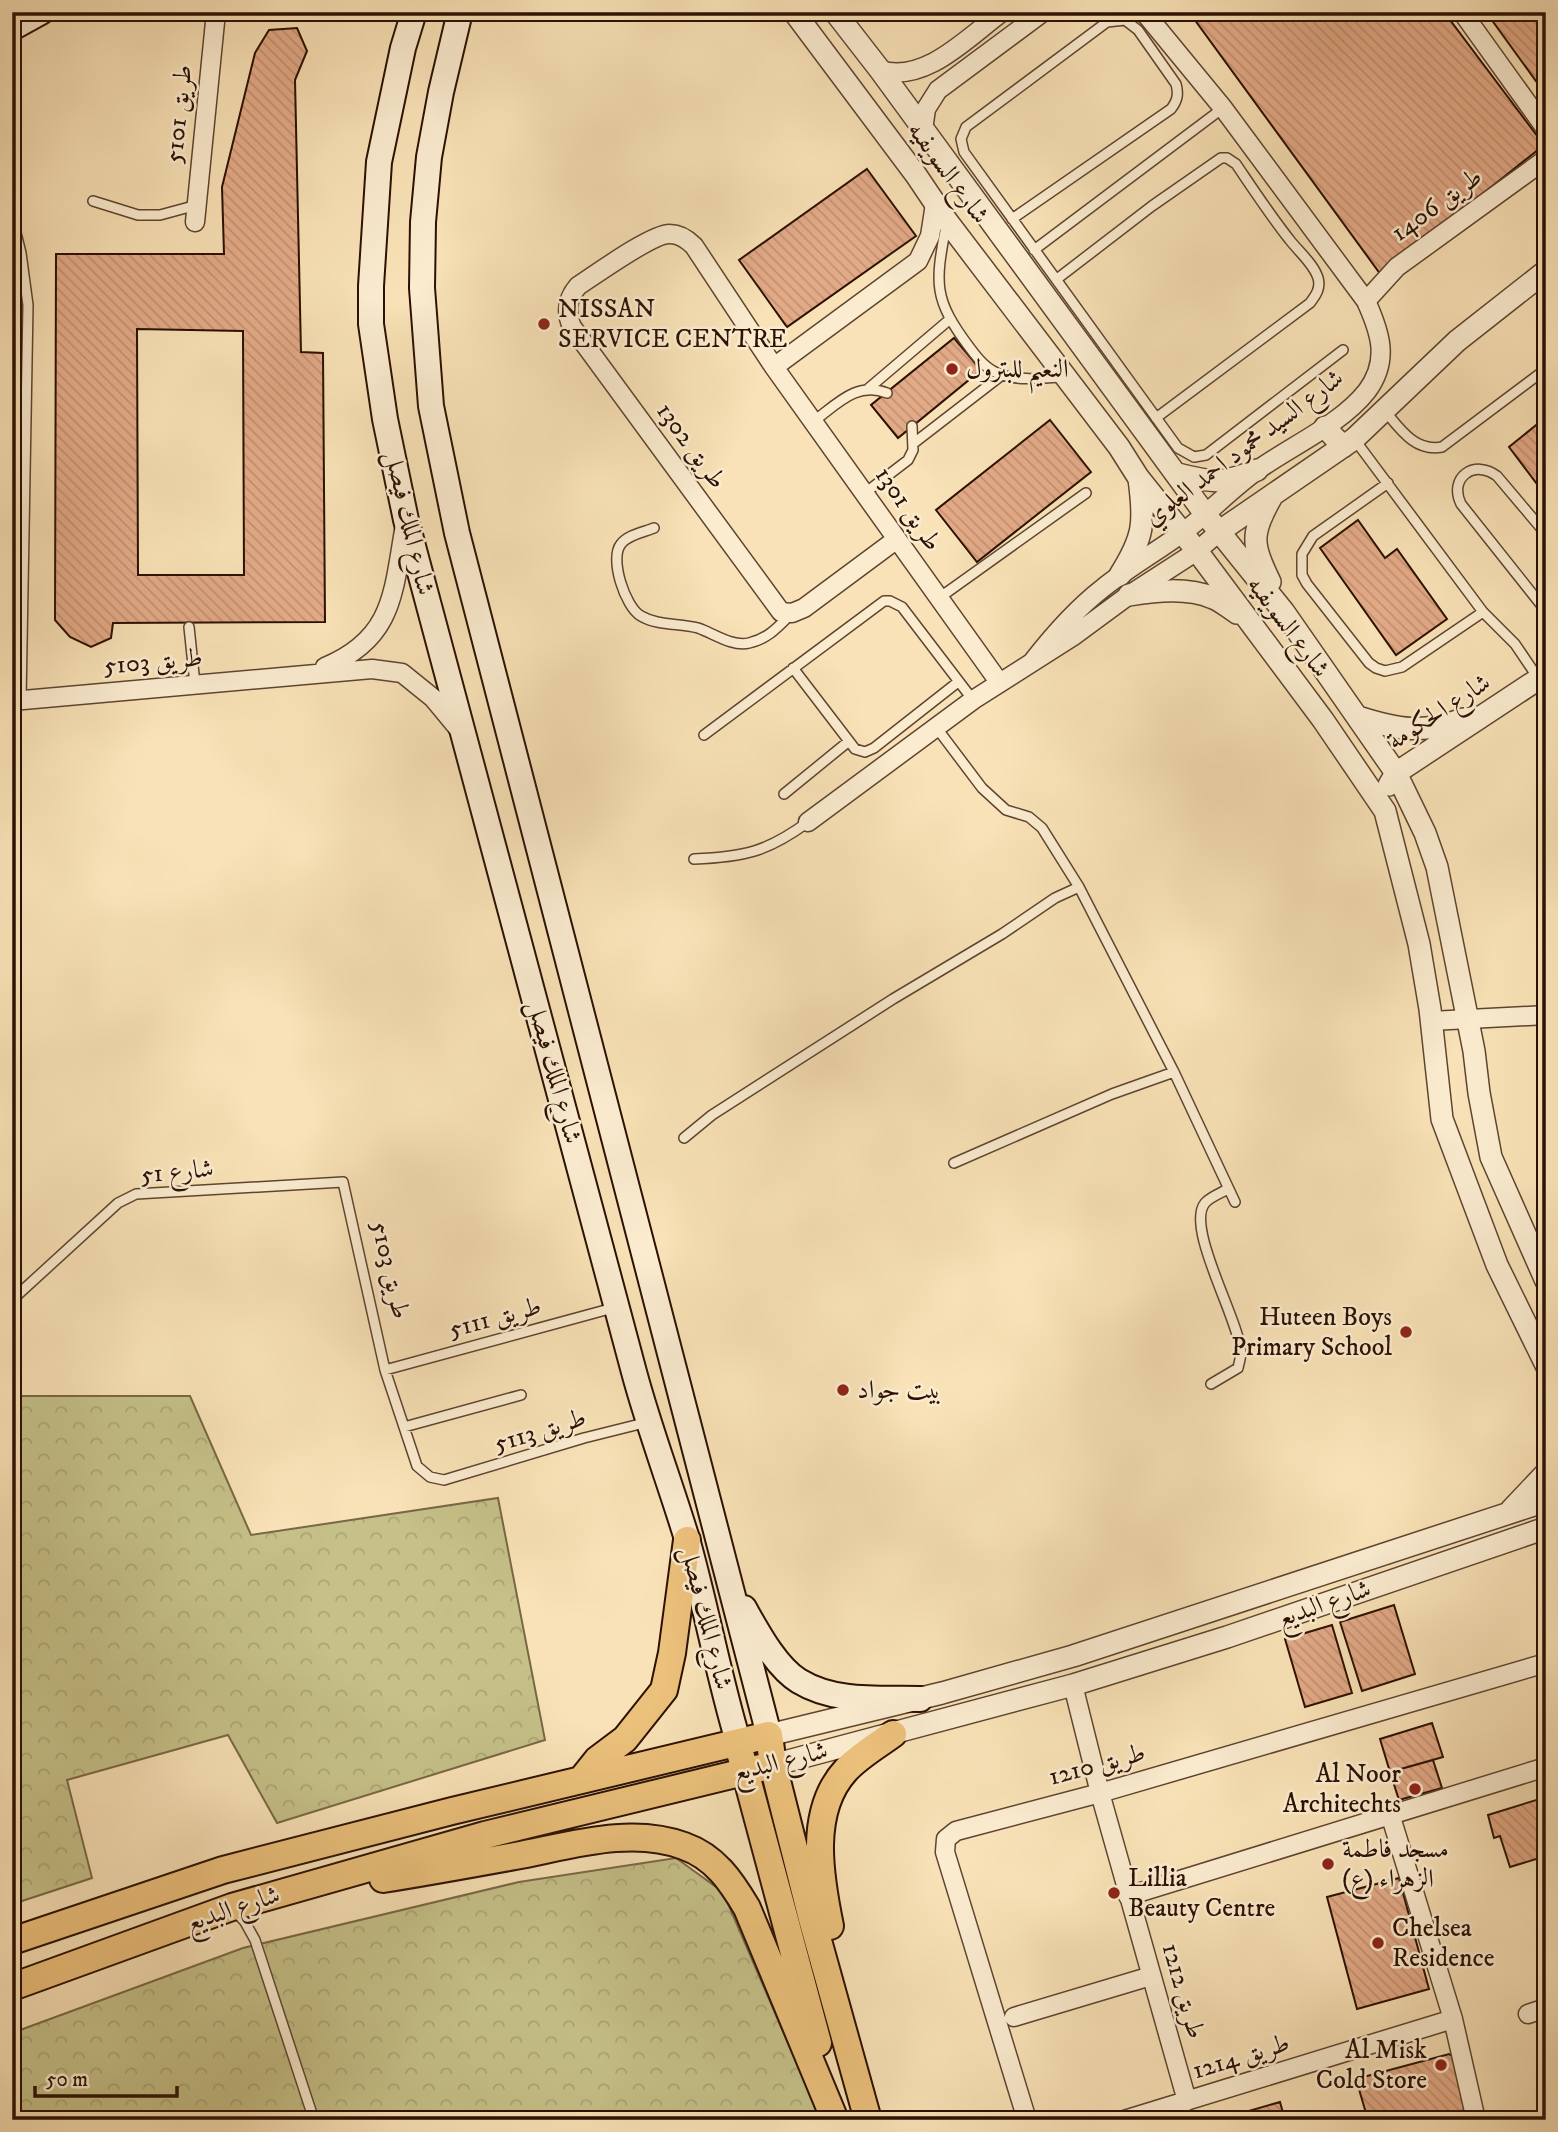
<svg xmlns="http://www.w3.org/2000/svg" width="1558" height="2132" font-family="'IM FELL DW Pica',Amiri,serif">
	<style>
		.forest { fill: url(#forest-crowns); stroke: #786846; stroke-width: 2 }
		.building { fill: url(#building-back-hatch); stroke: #2b1003; stroke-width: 2; fill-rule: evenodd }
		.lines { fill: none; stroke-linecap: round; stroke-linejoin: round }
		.service-casing { stroke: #5e4430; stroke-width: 12 }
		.minor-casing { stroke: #5e4430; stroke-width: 21 }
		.tertiary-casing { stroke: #5e4430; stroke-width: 24 }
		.secondary-casing { stroke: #2b1003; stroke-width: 28 }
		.primary-casing { stroke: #2b1003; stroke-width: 30 }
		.service { stroke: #fbecd0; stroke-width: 9 }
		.minor { stroke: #fbecd0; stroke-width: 18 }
		.tertiary { stroke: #fbecd0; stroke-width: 21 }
		.secondary { stroke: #fbecd0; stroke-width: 24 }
		.primary { stroke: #ecc17c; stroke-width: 26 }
		.poi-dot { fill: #8f2418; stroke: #fbecd0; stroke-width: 2.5 }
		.labels { text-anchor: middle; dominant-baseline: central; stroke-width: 5; stroke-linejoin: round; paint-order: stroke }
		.street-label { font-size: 26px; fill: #2b1003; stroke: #fbecd0 }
		.poi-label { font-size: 26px; fill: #2b1003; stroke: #fbecd0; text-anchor: start }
	</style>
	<defs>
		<pattern id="forest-crowns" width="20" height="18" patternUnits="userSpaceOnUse" patternTransform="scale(1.75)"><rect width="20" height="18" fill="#c6c189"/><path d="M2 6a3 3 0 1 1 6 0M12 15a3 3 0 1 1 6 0" fill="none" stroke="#aaa575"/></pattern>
		<pattern id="building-back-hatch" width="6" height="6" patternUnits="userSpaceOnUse" patternTransform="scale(1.75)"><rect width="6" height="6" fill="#e3aa87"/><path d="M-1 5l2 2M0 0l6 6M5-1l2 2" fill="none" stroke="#c39173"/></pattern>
	</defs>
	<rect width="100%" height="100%" fill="#f9e2b7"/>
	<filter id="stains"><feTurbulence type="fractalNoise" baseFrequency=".00286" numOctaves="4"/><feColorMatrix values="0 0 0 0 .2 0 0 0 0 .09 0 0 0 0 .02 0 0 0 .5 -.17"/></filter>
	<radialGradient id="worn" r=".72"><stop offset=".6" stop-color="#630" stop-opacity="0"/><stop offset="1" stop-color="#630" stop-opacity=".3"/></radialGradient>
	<path class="forest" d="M190 1396 251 1535 498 1498 545 1740 277 1823 228 1735 67 1780 92 1878 16 1903 12 1893V1396Z
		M676 1858 723 1892 821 2120H12V2033L243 1948 519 1882Z"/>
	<path class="building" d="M1189 12H1444L1544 145 1381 275Z
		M1486 12H1546V95Z
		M297 28 307 51 295 80 301 352 323 353 325 622 113 623 111 638 91 647 70 637 55 620 56 254H224L222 187 255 53 269 30ZM137 329 243 331 244 575H138Z
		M867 169 916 236 787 327 739 260Z
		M954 338 981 370 898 438 871 405Z
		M1546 417V496L1509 447Z
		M1050 420 1091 472 977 562 936 510Z
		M1358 520 1385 558 1397 549 1447 619 1396 655 1320 548Z
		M1394 1605 1415 1674 1362 1691 1340 1622Z
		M1332 1625 1352 1693 1305 1707 1285 1639Z
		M1432 1723 1443 1757 1390 1772 1380 1739Z
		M1433 1760 1442 1788 1399 1800 1390 1772Z
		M1546 1797V1856L1510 1867 1500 1836 1494 1838 1488 1815Z
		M1399 1878 1429 1989 1357 2009 1327 1897Z
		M1449 2054 1459 2061 1472 2108 1430 2120H1368L1356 2079Z
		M1280 2102 1285 2120H1221V2119Z"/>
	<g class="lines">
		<g class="service-casing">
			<path id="service" d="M93 201 138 215H160L197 205
				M12 217 21 253 28 305 21 700
				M1012 219 1171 109C1177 101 1179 95 1176 84L1138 30 1125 20 1107 22 966 127 961 139 964 152 1178 448 1194 457 1206 455 1343 350
				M946 226C935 284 933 299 970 348 979 360 987 370 1002 375 1021 381 1043 378 1062 377
				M1034 250 1223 108
				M1057 279 1152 206 1221 158H1227L1236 164C1253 189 1270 215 1289 239 1298 251 1314 264 1318 278 1321 288 1316 295 1310 303L1156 418
				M869 388 949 320
				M1385 411C1400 429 1415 452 1442 447L1546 369
				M814 421C837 404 857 381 887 393
				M1355 440 1483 612 1515 644 1538 678
				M914 443 1002 375
				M1388 483 1313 536 1302 554V575L1307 584 1369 663 1376 668 1385 671 1402 667 1483 612
				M865 493 908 460 913 450 912 426
				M654 528C644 532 627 535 621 544 609 558 625 607 641 616 658 626 679 623 698 628 713 633 732 647 749 643 768 639 779 626 792 613
				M1546 534 1497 476C1475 459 1448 477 1461 504L1546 611
				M939 598 1086 493
				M189 627 195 684
				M793 668 855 749 865 752 874 748 958 682
				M704 735 884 601H890L902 607 973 700
				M784 794 849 741
				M694 859C744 857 767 852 808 822
				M1079 887 1174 1072 1235 1202
				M684 1138 712 1115 893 999 1002 934 1055 898 1079 887 1042 828 1029 817 1006 810 982 788 936 727
				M954 1163 1112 1094 1174 1072
				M12 1300 118 1203 136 1194 343 1182 385 1370 417 1466 430 1477 444 1480 584 1438 648 1422
				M385 1370 613 1308
				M1211 1384 1238 1368C1239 1363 1241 1357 1241 1352 1239 1320 1185 1227 1205 1203 1210 1197 1221 1193 1228 1189
				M404 1427 521 1395
				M234 1910 245 1922 255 1940 314 2120"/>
		</g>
		<g class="minor-casing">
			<path id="minor" d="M1462 12 1546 129
				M880 70C925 84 968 37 1002 12
				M923 130 926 109 938 90 1043 12
				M195 222 216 12
				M1366 301 1397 267 1546 159
				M774 367 918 261 930 236 935 204
				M897 539 804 608 792 613 781 612 572 327C565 311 567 299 578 286 595 275 653 233 670 234 680 234 687 239 694 246L774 367 999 682
				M1033 661C1054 634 1076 609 1103 588 1128 568 1156 552 1182 533 1209 513 1232 488 1259 469 1293 445 1341 424 1367 391 1390 360 1380 332 1366 301L1223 108 1144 12
				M325 667C395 638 393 591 405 525
				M12 701 372 669 402 673 433 698 457 727
				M808 822 973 700 1072 637 1129 595 1197 551 1220 531
				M1431 1021 1546 1015
				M1073 1685 1100 1793 1187 2101
				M1390 1814 1453 2019 1476 2120
				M1128 1896 1546 1767
				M1528 2014 1546 2008
				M1014 2017 1151 1976
				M1027 2120 945 1852 946 1839 956 1831 1100 1793 1546 1663
				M1124 2120 1453 2019"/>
		</g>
		<g class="tertiary-casing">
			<path id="tertiary" d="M794 12 916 175 947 221 1119 447 1138 477 1197 551 1323 720 1385 811 1419 944 1430 1009 1442 1119 1497 1265 1546 1365
				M835 12 880 70 1205 514 1284 612 1396 773 1425 833 1437 867 1474 1051 1479 1093 1491 1157 1546 1281
				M1325 427 1343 447
				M1178 474C1213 483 1224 484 1257 470
				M1220 531 1354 439 1457 341 1546 271
				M1120 575C1144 537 1145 523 1139 479
				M1270 582C1252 544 1250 535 1271 498
				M1129 595C1156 591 1187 587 1213 598 1221 601 1229 608 1237 613
				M1358 717C1398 730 1424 734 1463 719
				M1389 785 1396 773 1546 674
				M1511 1510 1546 1473
				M769 1735 942 1693 1073 1656 1546 1501
				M773 1765 1073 1685 1227 1637 1546 1528"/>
		</g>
		<g class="secondary-casing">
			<path id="secondary" d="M414 12 403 48 379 162 371 286V324L385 419 406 520 634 1372C649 1428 670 1483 687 1539 706 1606 718 1674 738 1741
				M460 12 441 92 429 157 423 222 422 288 431 406 457 533 769 1735
				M12 28 41 12
				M744 1608C757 1631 776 1667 799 1681 835 1703 879 1698 920 1699"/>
		</g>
		<g class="primary-casing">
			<path id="primary" d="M741 1756 818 2043
				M581 1780 597 1760 625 1739 664 1690 672 1653 687 1540
				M383 1879C427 1872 471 1864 515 1856 569 1846 631 1826 684 1846 715 1857 731 1881 747 1908L835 2120
				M830 1926C820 1877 808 1811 846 1770 859 1756 878 1745 893 1734
				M12 1941 223 1870 452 1811 769 1735 773 1765 812 1919 868 2120
				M12 1987 232 1907 485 1835 773 1765"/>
		</g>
		<use href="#service" class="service"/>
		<use href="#minor" class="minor"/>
		<use href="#tertiary" class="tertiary"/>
		<use href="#secondary" class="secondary"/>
		<use href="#primary" class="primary"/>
	</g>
	<g class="poi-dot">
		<circle cx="544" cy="324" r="7"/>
		<circle cx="952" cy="369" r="7"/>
		<circle cx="1406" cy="1332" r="7"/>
		<circle cx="843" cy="1390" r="7"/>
		<circle cx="1415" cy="1789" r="7"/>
		<circle cx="1328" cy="1864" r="7"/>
		<circle cx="1114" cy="1893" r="7"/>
		<circle cx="1378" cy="1943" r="7"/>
		<circle cx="1441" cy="2065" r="7"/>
	</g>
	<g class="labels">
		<g class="street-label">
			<text transform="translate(179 114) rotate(-84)">طريق 5101</text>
			<text transform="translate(948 173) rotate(54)">شارع السويفيه</text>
			<text transform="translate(1437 205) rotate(-36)">طريق 1406</text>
			<text transform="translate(691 446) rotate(54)">طريق 1302</text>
			<text transform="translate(1244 448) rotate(-37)">شارع السيد محمود احمد العلوي</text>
			<text transform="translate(908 509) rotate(55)">طريق 1301</text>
			<text transform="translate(409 523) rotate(77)">شارع الملك فيصل</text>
			<text transform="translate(1288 627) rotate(53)">شارع السويفيه</text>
			<text transform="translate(153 662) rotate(-5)">طريق 5103</text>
			<text transform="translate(1439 712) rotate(-33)">شارع الحكومة</text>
			<text transform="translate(554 1072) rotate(75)">شارع الملك فيصل</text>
			<text transform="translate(177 1172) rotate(-5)">شارع 51</text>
			<text transform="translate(390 1270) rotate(77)">طريق 5103</text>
			<text transform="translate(495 1318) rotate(-15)">طريق 5111</text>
			<text transform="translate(540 1431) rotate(-17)">طريق 5113</text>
			<text transform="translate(1324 1604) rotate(-19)">شارع البديع</text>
			<text transform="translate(706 1618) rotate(76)">شارع الملك فيصل</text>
			<text transform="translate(780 1762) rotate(-14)">شارع البديع</text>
			<text transform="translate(1097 1765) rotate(-15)">طريق 1210</text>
			<text transform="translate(233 1909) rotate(-18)">شارع البديع</text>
			<text transform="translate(1183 1991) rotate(74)">طريق 1212</text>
			<text transform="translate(1241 2057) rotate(-17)">طريق 1214</text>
		</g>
		<g class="poi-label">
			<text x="558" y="309">NISSAN<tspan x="558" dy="30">SERVICE CENTRE</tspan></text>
			<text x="966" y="369">النعيم للبترول</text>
			<text x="1392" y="1317" text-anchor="end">Huteen Boys<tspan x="1392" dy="30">Primary School</tspan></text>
			<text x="857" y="1390">بيت جواد</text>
			<text x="1401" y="1774" text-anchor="end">Al Noor<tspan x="1401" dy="30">Architechts</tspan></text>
			<text x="1342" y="1849">مسجد فاطمة<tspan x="1342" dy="30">الزهراء (ع)</tspan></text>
			<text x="1128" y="1878">Lillia<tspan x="1128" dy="30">Beauty Centre</tspan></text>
			<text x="1392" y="1928">Chelsea<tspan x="1392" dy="30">Residence</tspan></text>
			<text x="1427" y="2050" text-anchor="end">Al Misk<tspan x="1427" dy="30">Cold Store</tspan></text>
		</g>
	</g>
	<rect width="1558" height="2132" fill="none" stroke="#f9e2b7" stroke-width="42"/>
	<rect x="14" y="14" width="1530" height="2104" fill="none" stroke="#2b1003" stroke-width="3.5"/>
	<rect x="21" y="21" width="1516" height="2090" fill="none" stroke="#2b1003" stroke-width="2"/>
	<path d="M35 2086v10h142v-10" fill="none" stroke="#2b1003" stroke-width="3.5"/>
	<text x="46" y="2086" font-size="21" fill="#2b1003" stroke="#fbecd0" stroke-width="5" paint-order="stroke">50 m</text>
	<rect width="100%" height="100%" filter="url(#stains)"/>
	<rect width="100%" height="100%" fill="url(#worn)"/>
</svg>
